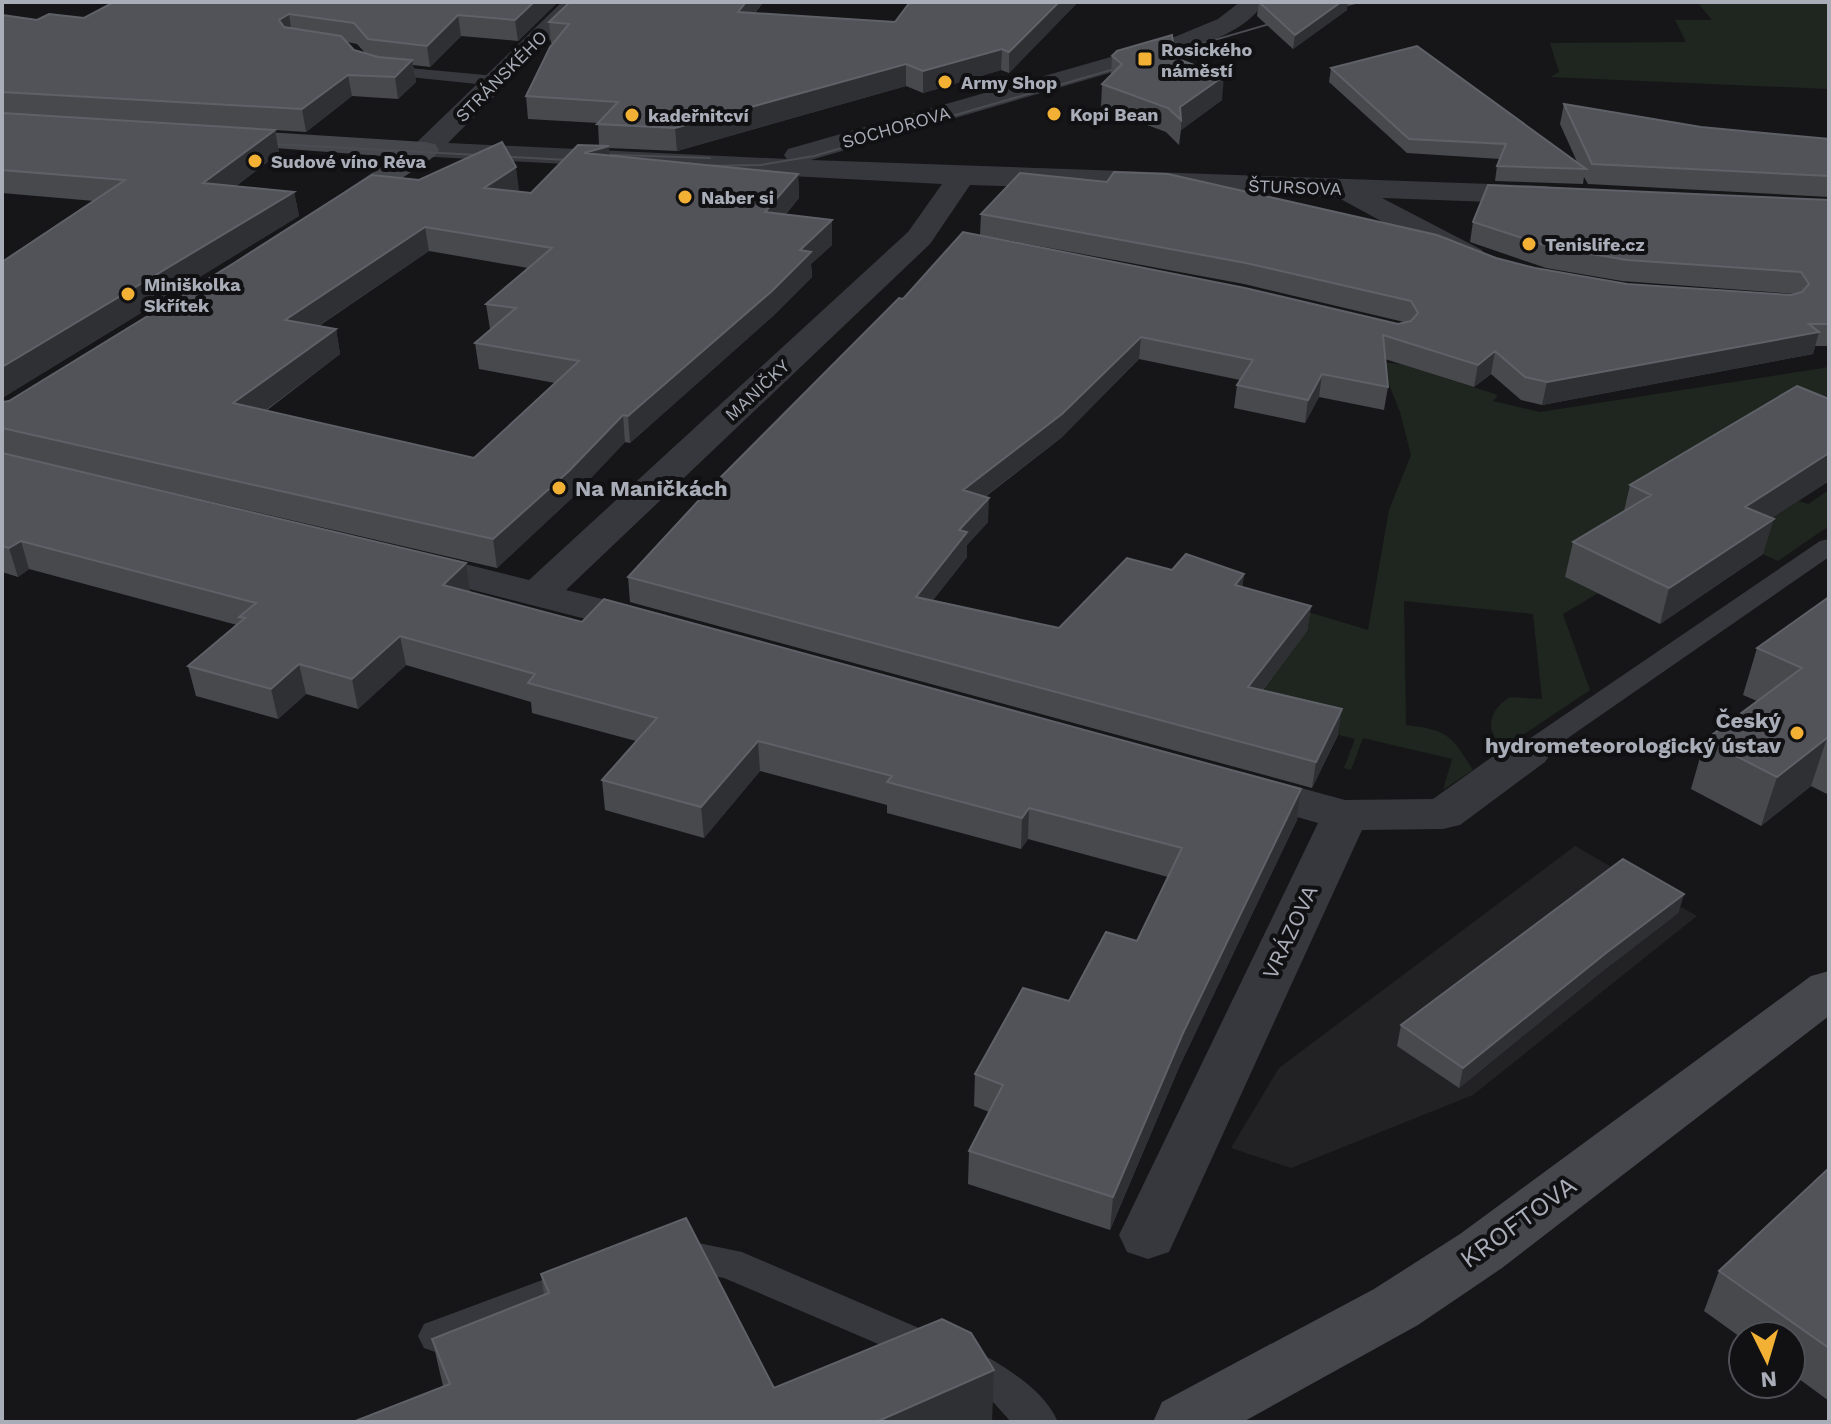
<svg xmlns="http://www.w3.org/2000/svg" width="1831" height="1424" font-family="'Work Sans',sans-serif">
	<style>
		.built { fill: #222225 }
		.green { fill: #1e261f }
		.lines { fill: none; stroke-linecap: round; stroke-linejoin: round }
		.lane { fill: #37383d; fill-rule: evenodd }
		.street { fill: #37383d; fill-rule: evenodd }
		.secondary { fill: #45474d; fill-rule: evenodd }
		.tram { stroke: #4a4c52; stroke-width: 2 }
		.wall { fill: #47494d; fill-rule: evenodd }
		.shaded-wall { fill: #2f3033 }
		.building { fill: #525359; stroke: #5f6168; stroke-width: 2; fill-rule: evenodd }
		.poi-dot { fill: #f2b134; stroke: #111113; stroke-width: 3 }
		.labels { text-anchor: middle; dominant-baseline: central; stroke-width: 8; stroke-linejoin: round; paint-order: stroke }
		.far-poi-label { font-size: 18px; font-weight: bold; fill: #a8adb8; stroke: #111113; text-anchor: start }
		.far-street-label { font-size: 18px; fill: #a8adb8; stroke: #111113 }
		.poi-label { font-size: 22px; font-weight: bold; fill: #a8adb8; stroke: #111113; text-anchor: start }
		.street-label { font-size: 22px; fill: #a8adb8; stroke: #111113 }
		.near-street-label { font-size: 26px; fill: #a8adb8; stroke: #111113 }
	</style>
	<rect width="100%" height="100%" fill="#161618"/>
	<path class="built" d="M1575 846 1697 916 1473 1095 1291 1168 1231 1148 1279 1068Z"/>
	<path class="green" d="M1697 2H1829V89L1550 77 1559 72 1550 43 1686 42 1675 20H1712Z
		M1380 362 1401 364 1498 395 1493 401 1540 412 1829 367V394L1565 577 1598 593 1563 614 1590 690 1508 745H1501C1484 729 1490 709 1510 697L1542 699 1533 614 1404 601 1406 725C1448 730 1451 735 1473 770L1443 790 1452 759 1363 738 1351 770 1344 768 1355 739 1172 693 1228 588 1368 630 1389 510 1411 455 1400 412Z
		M1829 490V526L1778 561 1736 542 1799 501 1808 504Z"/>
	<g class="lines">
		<path class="lane" d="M377 65 496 76 504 81 496 86 371 73 369 70Z
			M1829 539V557L1539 758 1529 761 1519 758 1515 752 1519 746 1820 541Z
			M679 1239 742 1252 991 1359C1017 1375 1045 1393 1058 1422H1011L994 1403 963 1383 876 1343 724 1278 656 1267 650 1256 656 1245Z
			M580 1266 594 1271 599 1282 594 1293 438 1353 424 1348 418 1336 424 1324Z"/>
		<path class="street" d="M562 2H588L448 143 787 159 784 155 788 149 1160 43 1218 19 1240 2H1265C1244 32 1210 41 1178 53L811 160 1546 186 1556 189 1561 195 1556 201 1546 204 1382 198 1482 250 1487 257 1482 264 1471 266 1460 264 1337 197 970 185 930 244 566 590 667 615 673 624 667 633 652 636 395 570 389 562 395 554 409 550 529 580 908 232 942 184 415 156 411 150 415 144Z
			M1529 738 1545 742 1552 752 1545 762 1460 825 1443 829 1362 830 1169 1252 1148 1259 1127 1252 1119 1235 1318 823 1227 797 1220 787 1227 777 1243 772 1345 800 1433 799 1513 742Z"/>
		<path class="secondary" d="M216 129 425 142 435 144 439 150 435 156 347 215 337 218 327 215 322 209 327 203 396 157 206 143 202 137 206 131Z
			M1829 971V1016L1502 1268 1418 1325 1243 1422H1153L1162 1402 1374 1289 1460 1234 1811 976Z"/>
		<path class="tram" d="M1325 10 1360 2
			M255 143 586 161
			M586 154 710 158
			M698 166 761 165 814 156 1290 18"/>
	</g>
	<path class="wall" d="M558 2 518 41 461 36 430 67 413 65 416 82 398 99 352 96 306 132 275 130 279 153 236 186 294 192 299 216 2 398V262L94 201 2 193V15L37 20ZM347 42 357 44 366 54 354 50Z
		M910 2H1078L1009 73 1001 70 923 93 906 86 677 151 609 148V156L798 174 799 198 785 215 832 245 811 264 812 277 773 316 630 443 625 442 572 498 497 568 2 453 470 592 582 622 1301 789 1297 820 1180 1065 1110 1230 968 1184 969 1151 989 1112 974 1106 975 1074 1069 1001 1137 941 1168 877 1028 839 1021 849 887 813V805L760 771 704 838 605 810 602 780 636 741 532 713 531 702 406 665 358 709 306 694 278 719 196 696 188 666 237 625 29 569 18 577 2 572V402L9 401 234 263 519 190 517 191 531 193 599 146 598 123 528 119 526 96 553 44 551 43 549 22 762 4 755 13 895 22ZM429 251 528 268 486 304 490 329 491 330 475 343 479 369 555 383 474 458 266 411 340 354 336 329 319 326Z
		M1259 2 1347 10 1293 49 1257 16Z
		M1112 56 1175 58 1222 100 1181 130 1179 145 1166 132 1101 108 1102 84 1111 75Z
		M1331 68 1578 164 1560 124 1564 104 1701 127 1829 139V197L1588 184 1584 177 1583 184 1495 181 1497 166 1500 159 1407 153 1329 82Z
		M1829 200V346H1815L1813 354 1542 405 1521 400 1491 374 1474 387 1385 359 1388 387 1384 410 1319 397 1305 423 1234 408 1237 385 1240 380 1139 359 1061 438 985 497 988 522 967 545V557L933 600 1059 628 1172 570 1244 574 1242 587 1311 606 1307 631 1262 691 1338 735 1312 788 630 602 628 577 899 298 1398 324 1404 322 1244 284 980 235 981 214 1496 258 1535 268 1627 284 1791 295 1795 294 1622 281 1546 268 1470 242 1473 222Z
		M1829 399V481L1771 518 1763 554 1660 624 1565 577 1573 542 1624 511 1630 485Z
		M1829 597V795L1811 786 1761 826 1691 789 1705 740 1757 701 1743 695 1757 648Z
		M1684 894 1678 913 1600 973 1459 1088 1397 1046 1401 1025Z
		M1829 1168V1401L1791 1373V1336H1743V1339L1704 1311 1719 1271Z
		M541 1274 774 1388 443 1386 432 1339 544 1295Z"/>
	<path class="shaded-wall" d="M534 2H558L518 41 515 20Z
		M746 2H762V4L739 32 738 12Z
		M1059 2H1078L1009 73V52Z
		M1341 2H1348L1347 10 1293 49 1295 35Z
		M289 14 292 34 283 41 279 20Z
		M458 15 461 36 430 67 427 46Z
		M1002 49 1001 70 923 93V71Z
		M412 60 416 82 398 99 395 77Z
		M906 64V86L677 151 675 128Z
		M348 75 352 96 306 132 302 109Z
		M1224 76 1222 100 1181 130V120L1180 107Z
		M275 130 279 153 209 207 203 183Z
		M609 146 611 169 584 153Z
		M516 167 519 190 488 211 484 188Z
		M798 174 799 198 766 236 765 212Z
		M294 192 299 216 2 398V367Z
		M832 220V245L811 264 812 277 773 316 630 443 628 416Z
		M425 227 429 251 290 345 285 320Z
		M336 329 340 354 239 430 233 403Z
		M1819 332 1813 354 1542 405 1547 382Z
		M1141 337 1139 359 1061 438 962 514 963 490Z
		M1495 351 1491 374 1474 387 1478 365Z
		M1322 374 1319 397 1305 423 1308 400Z
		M623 415 625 442 572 498 497 568 493 539Z
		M1829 453V481L1736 542 1745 507Z
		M989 498 988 522 967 545V557L916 622V597L959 530Z
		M1774 519 1763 554 1660 624 1669 588Z
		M21 541 29 569 18 577 9 548Z
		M466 563 470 592 443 585Z
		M1244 574 1241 598 1235 585Z
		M1311 606 1307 631 1245 713 1248 687Z
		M400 636 406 665 358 709 352 679Z
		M299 664 306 694 278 719 271 689Z
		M1342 709 1338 735 1312 788 1316 762Z
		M1827 738 1811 786 1761 826 1777 777Z
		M758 741 760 771 704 838 701 807Z
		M1301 789 1297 820 1180 1065 1110 1230 1113 1197 1183 1033Z
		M1029 808 1028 839 1021 849 1022 818Z
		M1684 894 1678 913 1600 973 1459 1088 1463 1068 1606 953Z
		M994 1370 992 1422H876Z"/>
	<path class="building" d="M114 2H534L515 20 458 15 427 46 368 39 354 23 289 14 279 20 284 27 341 36 354 50 378 57 412 60 395 77 348 75 302 109 2 92V15L37 20 49 14 84 18Z
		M570 2H746L738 12 895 22 910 2H1059L1009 52 1002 49 923 71 906 64 675 128 597 124 618 102 526 96 550 47 569 24 549 22Z
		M1259 2H1341L1295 35Z
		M1172 35 1175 58 1224 76 1180 107 1181 120 1168 108 1102 84 1122 64 1112 56 1117 51Z
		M1417 46 1586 169 1497 166 1506 144 1409 139 1331 68Z
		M1564 104 1701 127 1829 139V176L1592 164Z
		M2 113 275 130 203 183 294 192 2 367V262L125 180 2 170Z
		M502 142 516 167 484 188 531 193 578 145 609 146 584 153 798 174 765 212 832 220 800 250 811 252 772 291 628 416 623 415 569 471 493 539 2 428V402L9 401 234 263 372 175 419 180ZM425 227 552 248 486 304 516 308 475 343 579 361 474 458 233 403 336 329 285 320Z
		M1114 172 1168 174 1437 235 1496 258 1535 268 1627 284 1791 295 1802 292 1809 284 1801 272 1627 260 1550 247 1473 222 1488 185 1829 200V324H1809L1819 332 1547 382 1525 377 1495 351 1478 365 1383 335 1388 387 1322 374 1308 400 1237 385 1253 360 1141 337 1062 414 963 490 989 498 959 530 967 532 916 597 1059 628 1127 558 1172 570 1186 554 1244 574 1235 585 1311 606 1248 687 1342 709 1316 762 628 577 713 485 899 298 903 299 963 232 1245 288 1398 324 1411 321 1418 313 1411 301 1246 263 981 214 1020 173 1107 182Z
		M1797 386 1829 399V453L1745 507 1774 519 1669 588 1573 542 1651 495 1630 485Z
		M2 453 466 563 443 585 582 622 604 599 1301 789 1183 1033 1113 1197 969 1151 1003 1085 975 1074 1023 988 1069 1001 1106 932 1137 941 1182 848 1029 808 1022 818 887 782 892 776 758 741 701 807 602 780 657 718 528 683 535 674 400 636 352 679 299 664 271 689 188 666 245 618 239 617 256 603 21 541 9 548 2 546Z
		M1829 597V739L1827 738 1777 777 1705 740 1802 668 1757 648Z
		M1623 859 1684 894 1606 953 1463 1068 1401 1025Z
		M1829 1168V1348L1719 1271Z
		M686 1218 774 1388 942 1319 971 1333 994 1370 876 1422H353L450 1384 432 1339 549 1293 541 1274Z"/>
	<g class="poi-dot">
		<rect x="1137" y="51" width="16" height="16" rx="4"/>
		<circle cx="945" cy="82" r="8"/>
		<circle cx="1054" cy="114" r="8"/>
		<circle cx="632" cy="115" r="8"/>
		<circle cx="255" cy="161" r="8"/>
		<circle cx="685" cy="197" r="8"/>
		<circle cx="1529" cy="244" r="8"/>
		<circle cx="128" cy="294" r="8"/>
		<circle cx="559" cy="488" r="8"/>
		<circle cx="1797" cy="733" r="8"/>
	</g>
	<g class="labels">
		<g class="far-poi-label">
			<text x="1161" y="49">Rosického<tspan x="1161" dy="21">náměstí</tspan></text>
			<text x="961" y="82">Army Shop</text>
			<text x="1070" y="114">Kopi Bean</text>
			<text x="648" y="115">kadeřnitcví</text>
			<text x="271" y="161">Sudové víno Réva</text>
			<text x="701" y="197">Naber si</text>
			<text x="1545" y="244">Tenislife.cz</text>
			<text x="144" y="284">Miniškolka<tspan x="144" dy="21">Skřítek</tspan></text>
		</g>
		<g class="far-street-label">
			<text transform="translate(501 76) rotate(-45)">STRÁNSKÉHO</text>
			<text transform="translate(896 127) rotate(-16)">SOCHOROVA</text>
			<text transform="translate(1295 187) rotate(2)">ŠTURSOVA</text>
			<text transform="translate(757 390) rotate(-43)">MANIČKY</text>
		</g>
		<g class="poi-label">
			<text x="575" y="488">Na Maničkách</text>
			<text x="1781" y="720" text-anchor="end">Český<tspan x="1781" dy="25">hydrometeorologický ústav</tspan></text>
		</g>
		<g class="street-label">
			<text transform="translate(1290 932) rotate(-65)">VRÁZOVA</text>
		</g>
		<g class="near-street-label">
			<text transform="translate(1518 1222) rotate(-36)">KROFTOVA</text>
		</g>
	</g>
	<rect width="1831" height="1424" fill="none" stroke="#a8adb8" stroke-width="8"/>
	<g transform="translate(1767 1360) rotate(175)"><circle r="38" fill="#111113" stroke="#4d4f55" stroke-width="2"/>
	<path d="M0-6L14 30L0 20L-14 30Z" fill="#f2b134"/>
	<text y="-12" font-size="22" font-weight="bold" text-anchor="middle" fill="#a8adb8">N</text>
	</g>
</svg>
